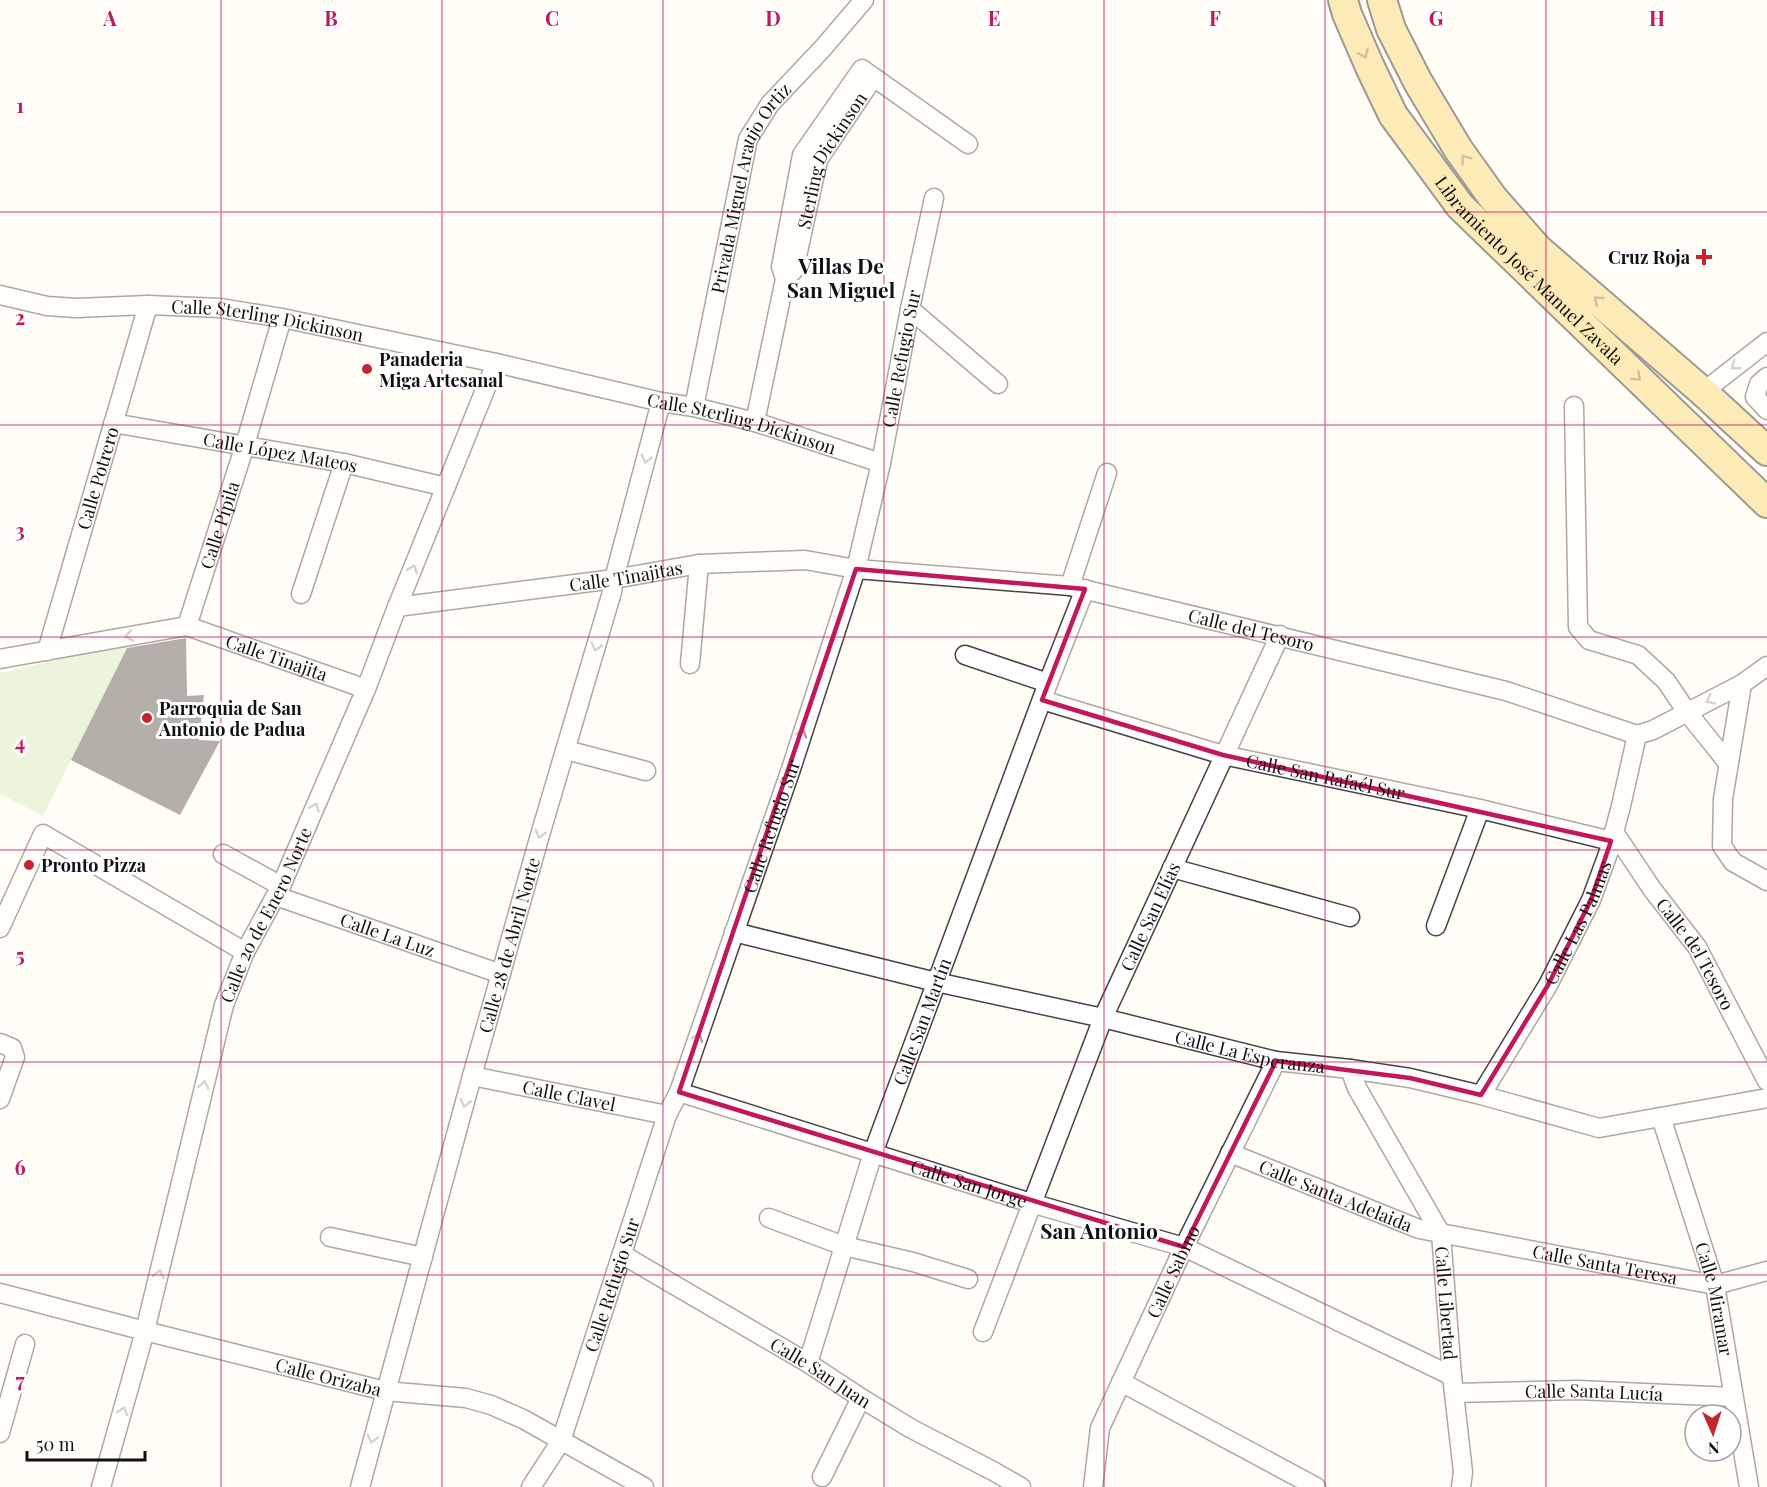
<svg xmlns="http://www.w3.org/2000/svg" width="1767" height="1487" font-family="'Playfair Display',serif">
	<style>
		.green { fill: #d5ebbd }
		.building { fill: #5a524d }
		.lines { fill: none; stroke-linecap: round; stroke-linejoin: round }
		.minor-casing { stroke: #444; stroke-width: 21 }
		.primary-casing { stroke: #222; stroke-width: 32 }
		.minor { stroke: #fff; stroke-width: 18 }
		.primary { stroke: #f9d66b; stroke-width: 28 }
		.oneway { stroke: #917d42 }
		.oneway2 { stroke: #a0a0a0 }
		.marked { fill: none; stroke: #c2185b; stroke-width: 4.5; stroke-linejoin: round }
		.grid { fill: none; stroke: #c2185b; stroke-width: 1.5; stroke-opacity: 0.55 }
		.poi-dot { fill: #c4262e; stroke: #fff; stroke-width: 2 }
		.labels { text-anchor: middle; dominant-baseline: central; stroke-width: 6; stroke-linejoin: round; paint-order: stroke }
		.street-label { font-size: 18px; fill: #111; stroke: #fff }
		.poi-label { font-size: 18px; font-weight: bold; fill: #111; stroke: #fff; text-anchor: start }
		.quarter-label { font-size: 21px; font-weight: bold; fill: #111; stroke: #fff }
		.grid-label { font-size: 20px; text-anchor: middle; font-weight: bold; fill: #c2185b; stroke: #fff; stroke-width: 6; stroke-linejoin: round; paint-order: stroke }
	</style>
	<rect width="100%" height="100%" fill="#fffdf5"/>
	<path class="green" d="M129 643 43 816 0 794V673Z"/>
	<path class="building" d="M186 638 187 696 204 695 199 740 220 741 180 815 71 760 127 648Z"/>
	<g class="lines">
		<g class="minor-casing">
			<g id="minor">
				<path id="s1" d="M785 279 794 270 818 160 873 78"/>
				<path id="s2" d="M0 295 47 306 76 308 148 305 220 308 282 318 496 363 661 402 694 407 755 422 881 463"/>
				<path d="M910 309 998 384"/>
				<path d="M1767 377 1759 384 1755 397 1767 410"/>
				<path d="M1703 392 1767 342"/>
				<path d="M1574 406 1578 627 1589 640 1638 655 1666 681 1687 712 1728 763"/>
				<path id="s3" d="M694 407 748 139 770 104 823 48 864 0"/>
				<path d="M755 422 785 279 781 267 802 155 862 69 968 144"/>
				<path id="s4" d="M113 423 344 463 446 487"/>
				<path d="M1070 586 1107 473"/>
				<path d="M301 594 344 463"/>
				<path id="s5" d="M397 607 614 579 699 564 805 560 856 569 1070 586 1506 691 1637 735"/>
				<path id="s6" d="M187 626 245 445 282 318"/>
				<path id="s7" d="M47 651 148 305"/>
				<path d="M965 655 1048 683"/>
				<path id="s8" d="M0 659 187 626 366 689"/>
				<path d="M690 664 699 564"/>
				<path d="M1742 684 1723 799 1722 846 1733 862 1767 881"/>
				<path id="s9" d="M1042 700 1223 755 1480 809 1611 841"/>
				<path d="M1637 735 1653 730 1742 684 1767 666"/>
				<path d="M566 750 646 771"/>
				<path id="s10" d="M1614 832 1652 889 1697 947 1767 1081"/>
				<path d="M223 854 281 886"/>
				<path d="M1172 868 1350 917"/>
				<path id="s11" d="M276 896 501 974"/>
				<path d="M1436 926 1480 809"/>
				<path d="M0 928 43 834 245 952"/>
				<path id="s12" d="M734 932 936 982 1103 1018 1276 1061 1350 1069 1410 1078 1481 1095 1599 1128 1767 1098"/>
				<path d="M0 1043 12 1048 15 1057 0 1099"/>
				<path id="s13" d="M1350 1069 1357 1088 1441 1234 1452 1376 1463 1472 1461 1487"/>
				<path id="s14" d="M472 1076 667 1115"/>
				<path id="s15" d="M679 1092 1031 1203 1184 1247 1452 1376"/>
				<path id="s16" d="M1481 1095 1548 985 1591 900 1609 851 1621 806 1637 735"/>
				<path id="s17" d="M1661 1117 1715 1285 1749 1487"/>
				<path id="s18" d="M1230 1153 1419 1229 1715 1285 1767 1271"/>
				<path d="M769 1218 844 1246 913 1262 968 1279"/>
				<path d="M330 1237 423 1257"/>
				<path id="s19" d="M623 1255 808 1363 861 1398 910 1428 993 1471 1021 1487"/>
				<path id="s20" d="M0 1293 145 1331 385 1391 466 1398 491 1405 523 1419 644 1487"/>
				<path id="s21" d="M983 1332 1103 1018 1280 635"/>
				<path id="s22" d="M808 1363 873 1153 1048 683 1085 589"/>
				<path d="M1121 1382 1316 1487"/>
				<path id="s23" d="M1454 1393 1578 1390 1733 1397"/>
				<path d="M0 1433 25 1344"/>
				<path d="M822 1477 861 1398"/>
				<path id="s24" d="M101 1487 145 1331 224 1005 245 952 281 886 366 689 397 607 496 363"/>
				<path id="s25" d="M360 1487 472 1076 540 835 612 592 614 579 661 402"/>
				<path id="s26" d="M531 1487 561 1441 667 1115 679 1092 791 769 856 569 881 463 910 309 934 198"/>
				<path id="s27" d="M1093 1487 1100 1428 1184 1247 1276 1061"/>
			</g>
		</g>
		<g class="primary-casing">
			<g id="primary">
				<path id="s28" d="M1343 0 1347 14 1370 67 1393 115 1460 206 1767 503"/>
				<path d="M1382 0 1391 29 1418 82 1458 149 1493 198 1538 249 1703 392 1767 451"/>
			</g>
		</g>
		<use href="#minor" class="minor"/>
		<use href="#primary" class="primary"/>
	</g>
	<defs><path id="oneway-chevron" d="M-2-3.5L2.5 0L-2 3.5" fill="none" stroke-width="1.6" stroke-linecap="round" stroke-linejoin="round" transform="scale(1.5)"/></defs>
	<g class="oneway">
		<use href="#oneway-chevron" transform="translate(1364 54) rotate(67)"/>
		<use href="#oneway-chevron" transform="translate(1465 159) rotate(-126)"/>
		<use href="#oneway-chevron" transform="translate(1598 300) rotate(-139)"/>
		<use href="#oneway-chevron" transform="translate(1637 377) rotate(44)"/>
	</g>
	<g class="oneway2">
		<use href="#oneway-chevron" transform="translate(1735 366) rotate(142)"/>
		<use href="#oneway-chevron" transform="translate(646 459) rotate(105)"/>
		<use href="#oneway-chevron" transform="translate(413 569) rotate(-68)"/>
		<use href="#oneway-chevron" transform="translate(129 636) rotate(170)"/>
		<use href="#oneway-chevron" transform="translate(596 647) rotate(106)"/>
		<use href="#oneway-chevron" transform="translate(1710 700) rotate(153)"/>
		<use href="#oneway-chevron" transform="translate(802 733) rotate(-72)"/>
		<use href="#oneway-chevron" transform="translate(315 807) rotate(-67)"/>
		<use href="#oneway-chevron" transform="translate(540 834) rotate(106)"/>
		<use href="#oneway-chevron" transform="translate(698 1037) rotate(-71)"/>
		<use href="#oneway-chevron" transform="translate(204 1085) rotate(-77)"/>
		<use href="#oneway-chevron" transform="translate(465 1103) rotate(105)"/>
		<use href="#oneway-chevron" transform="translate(159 1274) rotate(-77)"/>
		<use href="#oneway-chevron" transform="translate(123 1411) rotate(-74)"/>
		<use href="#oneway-chevron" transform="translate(372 1439) rotate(105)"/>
	</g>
	<path d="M0 0H1767V1487H0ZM856 569 1085 589 1042 700 1223 755 1611 841 1591 900 1548 985 1481 1095 1410 1078 1276 1061 1184 1247 679 1092Z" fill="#fffdf5" fill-opacity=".55" fill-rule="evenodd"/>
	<path class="marked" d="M856 569 1085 589 1042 700 1223 755 1611 841 1591 900 1548 985 1481 1095 1410 1078 1276 1061 1184 1247 679 1092Z"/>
	<path class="grid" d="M221 0V1487M442 0V1487M663 0V1487M884 0V1487M1104 0V1487M1325 0V1487M1546 0V1487M0 212H1767M0 425H1767M0 637H1767M0 850H1767M0 1062H1767M0 1275H1767"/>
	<g class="poi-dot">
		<path d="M1701 248h6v6h6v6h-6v6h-6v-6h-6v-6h6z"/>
		<circle cx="367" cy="369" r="6"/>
		<circle cx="147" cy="718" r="6"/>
		<circle cx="29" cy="865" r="6"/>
	</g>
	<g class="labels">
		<g class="street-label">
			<text stroke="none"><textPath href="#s1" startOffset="130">Sterling Dickinson</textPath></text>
			<text stroke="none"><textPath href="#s3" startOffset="228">Privada Miguel Araujo Ortiz</textPath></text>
			<text stroke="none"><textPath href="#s28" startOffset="333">Libramiento José Manuel Zavala</textPath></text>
			<text stroke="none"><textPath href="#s2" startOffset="270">Calle Sterling Dickinson</textPath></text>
			<text stroke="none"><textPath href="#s26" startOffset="1191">Calle Refugio Sur</textPath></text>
			<text stroke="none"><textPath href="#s2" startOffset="756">Calle Sterling Dickinson</textPath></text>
			<text stroke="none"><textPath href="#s4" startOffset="170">Calle López Mateos</textPath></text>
			<text stroke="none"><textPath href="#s7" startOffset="180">Calle Potrero</textPath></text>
			<text stroke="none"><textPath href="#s6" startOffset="106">Calle Pípila</textPath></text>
			<text stroke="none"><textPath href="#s5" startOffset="231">Calle Tinajitas</textPath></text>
			<text stroke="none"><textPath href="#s5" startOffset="864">Calle del Tesoro</textPath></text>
			<text stroke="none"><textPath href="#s8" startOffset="285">Calle Tinajita</textPath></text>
			<text stroke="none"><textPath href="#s9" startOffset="294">Calle San Rafaél Sur</textPath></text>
			<text stroke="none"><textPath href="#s26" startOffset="705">Calle Refugio Sur</textPath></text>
			<text stroke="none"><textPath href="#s24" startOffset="597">Calle 20 de Enero Norte</textPath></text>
			<text stroke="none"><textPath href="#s21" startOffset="448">Calle San Elías</textPath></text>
			<text stroke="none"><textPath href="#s16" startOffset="198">Calle Las Palmas</textPath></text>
			<text stroke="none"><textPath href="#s11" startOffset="118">Calle La Luz</textPath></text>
			<text stroke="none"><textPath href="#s25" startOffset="562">Calle 28 de Abril Norte</textPath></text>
			<text stroke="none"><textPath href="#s10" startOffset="147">Calle del Tesoro</textPath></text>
			<text stroke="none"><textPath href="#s22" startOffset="360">Calle San Martín</textPath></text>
			<text stroke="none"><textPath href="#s12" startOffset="530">Calle La Esperanza</textPath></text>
			<text stroke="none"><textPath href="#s14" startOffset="99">Calle Clavel</textPath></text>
			<text stroke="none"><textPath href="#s15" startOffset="304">Calle San Jorge</textPath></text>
			<text stroke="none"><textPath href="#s18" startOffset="114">Calle Santa Adelaida</textPath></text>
			<text stroke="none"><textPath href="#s18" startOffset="393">Calle Santa Teresa</textPath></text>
			<text stroke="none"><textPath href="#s27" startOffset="232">Calle Sabino</textPath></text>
			<text stroke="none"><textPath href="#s26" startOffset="219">Calle Refugio Sur</textPath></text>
			<text stroke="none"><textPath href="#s17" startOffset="190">Calle Miramar</textPath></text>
			<text stroke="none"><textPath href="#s13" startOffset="258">Calle Libertad</textPath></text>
			<text stroke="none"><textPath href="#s19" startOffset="230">Calle San Juan</textPath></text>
			<text stroke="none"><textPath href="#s20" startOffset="339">Calle Orizaba</textPath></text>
			<text stroke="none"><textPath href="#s23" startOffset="140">Calle Santa Lucía</textPath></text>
		</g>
		<g class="poi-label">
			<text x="1690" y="257" text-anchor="end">Cruz Roja</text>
			<text x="379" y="359">Panaderia<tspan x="379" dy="21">Miga Artesanal</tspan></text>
			<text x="159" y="708">Parroquia de San<tspan x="159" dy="21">Antonio de Padua</tspan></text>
			<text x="41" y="865">Pronto Pizza</text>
		</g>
		<g class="quarter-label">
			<text x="841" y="265">Villas De<tspan x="841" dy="24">San Miguel</tspan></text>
			<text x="1099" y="1230">San Antonio</text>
		</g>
	</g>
	<g class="grid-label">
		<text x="110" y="26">A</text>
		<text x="331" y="26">B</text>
		<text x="552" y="26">C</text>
		<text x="773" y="26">D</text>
		<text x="994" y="26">E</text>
		<text x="1215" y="26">F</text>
		<text x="1436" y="26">G</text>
		<text x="1657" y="26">H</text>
		<text x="20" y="113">1</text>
		<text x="20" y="325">2</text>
		<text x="20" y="538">3</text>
		<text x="20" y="750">4</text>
		<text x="20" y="963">5</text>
		<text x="20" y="1175">6</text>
		<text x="20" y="1388">7</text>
	</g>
	<g transform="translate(1713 1433) rotate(177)"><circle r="28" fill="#ffffff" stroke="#a0a0a0" stroke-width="1.5"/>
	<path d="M0-4.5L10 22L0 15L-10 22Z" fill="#c4262e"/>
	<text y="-9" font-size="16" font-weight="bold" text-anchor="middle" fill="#111111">N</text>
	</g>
	<path d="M27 1451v9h118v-9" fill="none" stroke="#111111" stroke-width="3"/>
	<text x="36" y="1451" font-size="18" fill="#111111" stroke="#ffffff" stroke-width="4.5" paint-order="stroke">50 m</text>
</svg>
